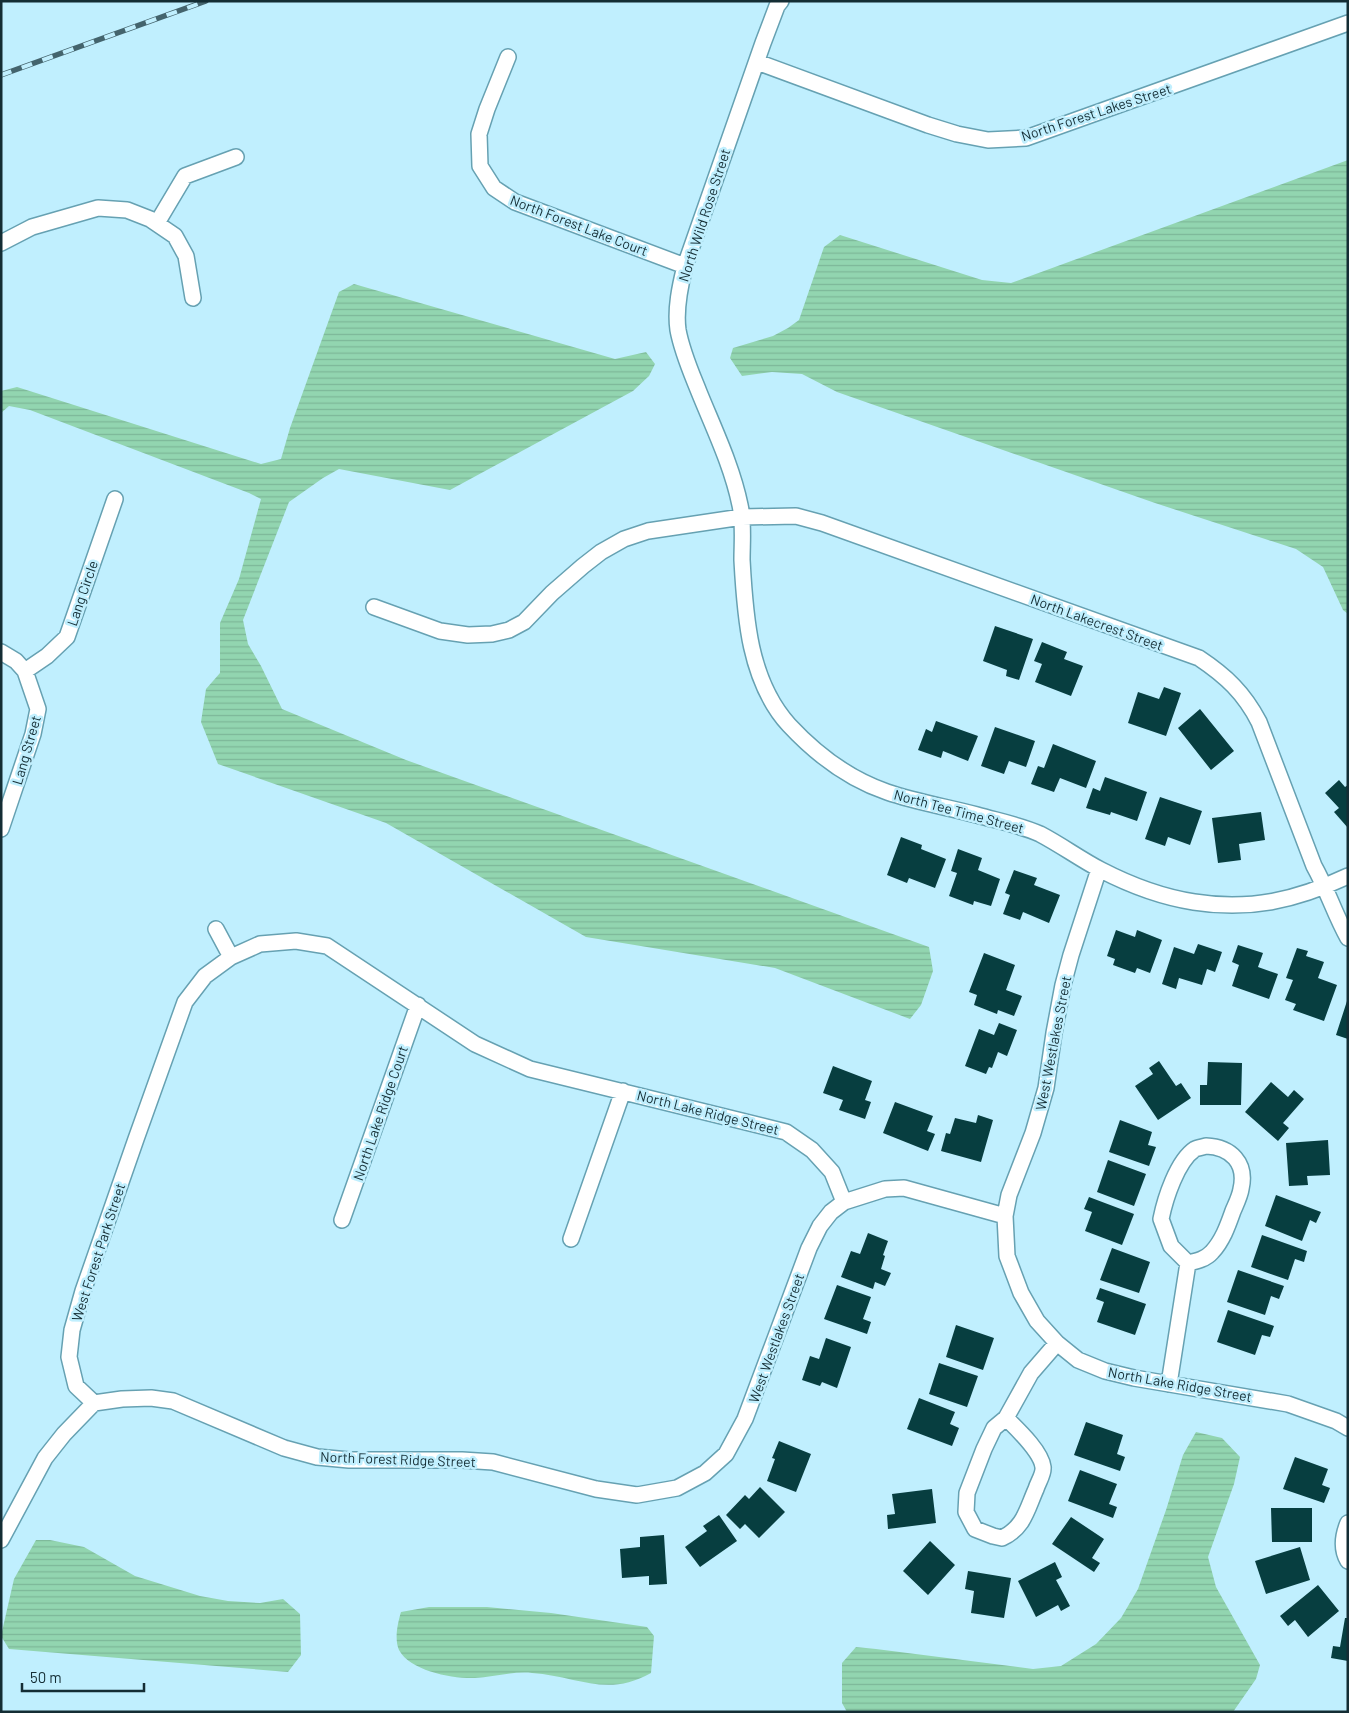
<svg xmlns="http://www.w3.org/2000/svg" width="1349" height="1713" font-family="Barlow,sans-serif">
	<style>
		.water { fill: url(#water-rules) }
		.building { fill: #073e40 }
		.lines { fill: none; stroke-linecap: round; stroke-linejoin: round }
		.minor-casing { stroke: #66a1b2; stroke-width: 18 }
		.minor { stroke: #fff; stroke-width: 15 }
		.rail-casing { stroke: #44646d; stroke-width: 5.5 }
		.rail { stroke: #c0effe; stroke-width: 4; stroke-dasharray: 11; stroke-linecap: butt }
		.labels { text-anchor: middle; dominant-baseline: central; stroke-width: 5; stroke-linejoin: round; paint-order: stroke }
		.street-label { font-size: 14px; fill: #142d34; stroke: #c0effe }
	</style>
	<defs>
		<pattern id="water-rules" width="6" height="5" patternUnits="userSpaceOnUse" patternTransform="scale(1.25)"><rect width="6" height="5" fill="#92d5b0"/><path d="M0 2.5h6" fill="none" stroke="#7db798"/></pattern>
	</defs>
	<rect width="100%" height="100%" fill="#c0effe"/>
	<path class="water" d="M1348 160V614L1343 610 1323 567 1296 549 1155 503 837 392 802 374 772 372 742 376 730 358 733 348 773 336 788 328 799 320 824 247 840 235 982 280 1011 283Z
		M354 284 615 359 646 352 655 364 649 376 633 391 450 490 339 469 323 478 289 502 243 620 248 644 261 666 282 709 406 760 929 947 933 971 921 1005 910 1019 775 968 586 937 386 823 218 764 201 722 206 689 220 673V623L239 579 261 499 249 493 30 410 9 406 1 413V391L17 387 261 464 281 459 290 428 339 292Z
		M1196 1432 1222 1438 1240 1457 1234 1484 1208 1557 1216 1587 1260 1665 1256 1679 1233 1712H847L842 1703V1663L856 1647 876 1649 1033 1669 1061 1666 1096 1644 1121 1618 1138 1589 1166 1510 1183 1455Z
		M36 1540H50L84 1547 135 1576 200 1596 228 1601 260 1603 283 1599 300 1614 301 1655 288 1672 9 1649 1 1636 14 1579Z
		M429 1607H487L551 1613 647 1627 654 1636 651 1673C607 1698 577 1676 532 1673 514 1671 494 1677 475 1678 453 1679 410 1671 399 1650 394 1639 398 1622 401 1612Z"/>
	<path class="building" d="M995 626 1033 639 1019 680 1006 676 1007 670 983 661Z
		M1042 642 1067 652 1064 659 1083 666 1071 696 1035 682 1042 664 1034 661Z
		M1164 687 1181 693 1166 736 1128 723 1138 692 1159 699Z
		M1200 709 1234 751 1211 770 1178 728Z
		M936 721 978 736 968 761 943 751 941 758 918 750 926 729 932 732Z
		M995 727 1035 741 1026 767 1009 761 1004 774 981 766Z
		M1053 744 1096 761 1086 788 1060 778 1054 792 1031 784 1038 766 1044 768Z
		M1105 777 1147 792 1137 821 1111 812 1110 815 1086 808 1093 788 1100 791Z
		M1339 780 1345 787 1348 785V828L1334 812 1339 808 1325 793Z
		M1160 797 1202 811 1190 845 1168 837 1165 846 1145 839Z
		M1261 812 1265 840 1239 844 1241 860 1218 863 1212 818Z
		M901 837 922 845 921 849 946 859 935 888 909 878 907 883 887 875Z
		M958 849 982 858 978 870 1000 879 991 906 974 901 973 905 949 896 957 873 951 871Z
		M1014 870 1037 878 1034 885 1060 895 1049 923 1023 912 1020 920 1003 914 1010 895 1005 893Z
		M1116 930 1135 937 1137 930 1162 940 1150 973 1137 968 1135 973 1113 965 1115 959 1107 956Z
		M1198 944 1222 952 1215 972 1207 969 1202 985 1179 978 1176 989 1162 984 1174 947 1194 954Z
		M1238 945 1263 953 1258 967 1278 974 1269 999 1232 986 1239 965 1232 962Z
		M1297 948 1308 951 1306 956 1324 962 1318 978 1337 985 1324 1021 1293 1010 1296 1004 1285 1000 1293 980 1286 978Z
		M984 953 1015 965 1006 990 1022 996 1014 1016 998 1010 997 1014 974 1005 977 995 969 992Z
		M1347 1001H1348V1039L1336 1035Z
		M999 1023 1017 1030 1007 1056 998 1052 992 1068 989 1067 986 1074 965 1066 979 1029 994 1035Z
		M1159 1061 1176 1086 1181 1083 1191 1098 1158 1120 1135 1086 1153 1074 1149 1068Z
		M1208 1062 1242 1063 1241 1105H1200V1085H1207Z
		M833 1066 872 1081 865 1100 871 1102 865 1119 839 1110 843 1100 823 1093Z
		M1271 1082 1288 1097 1294 1090 1304 1099 1283 1123 1289 1128 1278 1141 1245 1112Z
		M895 1102 933 1116 927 1131 935 1134 928 1151 883 1133Z
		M978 1115 993 1120 981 1162 941 1151 946 1133 950 1134 955 1118 976 1123Z
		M1120 1120 1152 1132 1148 1145 1156 1147 1149 1166 1109 1152Z
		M1328 1140 1330 1175 1307 1176 1308 1185 1289 1186 1286 1143Z
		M1108 1160 1146 1174 1134 1206 1097 1192Z
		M1276 1195 1321 1212 1316 1223 1310 1220 1302 1241 1265 1226Z
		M1089 1197 1134 1214 1122 1245 1085 1231 1092 1212 1084 1209Z
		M868 1233 888 1241 883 1255 885 1256 881 1269 891 1273 885 1286 875 1282 873 1289 841 1277 851 1251 860 1254Z
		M1262 1235 1307 1251 1304 1262 1295 1259 1288 1280 1251 1267Z
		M1112 1248 1150 1262 1139 1293 1100 1280Z
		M1238 1270 1284 1286 1279 1299 1271 1296 1265 1315 1227 1302Z
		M837 1285 871 1297 863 1319 871 1322 867 1334 824 1319Z
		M1100 1288 1146 1304 1135 1335 1097 1322 1104 1302 1096 1299Z
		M1228 1310 1274 1326 1270 1337 1262 1335 1255 1355 1217 1342Z
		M956 1325 994 1338 983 1370 946 1357Z
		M826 1338 851 1347 837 1388 822 1382 820 1386 802 1380 810 1356 819 1359Z
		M939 1363 978 1376 967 1407 929 1394Z
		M919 1398 955 1412 950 1424 959 1428 952 1446 907 1429Z
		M1086 1422 1123 1435 1117 1454 1125 1457 1120 1471 1074 1455Z
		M779 1441 811 1454 796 1492 767 1481 775 1459 772 1458Z
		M1295 1457 1328 1469 1322 1485 1330 1488 1324 1503 1283 1489Z
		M1080 1470 1117 1484 1109 1504 1117 1507 1113 1518 1068 1501Z
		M760 1487 785 1512 759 1538 745 1524 740 1529 726 1515 745 1495 749 1499Z
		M932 1489 936 1523 888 1529 887 1515 895 1514 892 1494Z
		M1271 1508H1312V1542H1272Z
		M719 1515 737 1541 700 1567 685 1547 707 1531 703 1526Z
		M1071 1517 1104 1539 1092 1558 1100 1563 1094 1572 1052 1544Z
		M664 1535 667 1584 649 1585V1576L622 1578 620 1549 640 1547V1537Z
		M930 1541 955 1565 928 1595 903 1571Z
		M1300 1547 1310 1580 1266 1594 1255 1561Z
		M1055 1562 1062 1577 1056 1580 1070 1606 1061 1611 1058 1605 1036 1617 1018 1581Z
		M968 1571 1011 1578 1004 1618 971 1613 974 1591 965 1589Z
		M1318 1585 1339 1611 1308 1637 1295 1620 1288 1626 1280 1616Z
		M1345 1618H1348V1661L1331 1658 1333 1646 1340 1647Z"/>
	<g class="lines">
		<g class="minor-casing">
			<path id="minor" d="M781 1 777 6 763 43 685 266C680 286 675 309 678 330 682 352 691 372 699 392 714 429 732 466 740 505 744 523 742 542 742 560 745 616 749 681 789 725 816 754 849 779 887 792 916 802 947 807 977 815 998 821 1020 825 1040 834 1061 845 1080 859 1101 870 1130 885 1162 897 1194 902 1250 911 1297 900 1348 876
				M508 57 487 109 479 134 480 166 494 188 515 202 685 266
				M757 62 928 125 957 134 988 140 1026 138 1348 23
				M157 223 185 176 236 157
				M1 243 32 227 98 208 127 210 150 219 175 236 186 256 193 298
				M374 607 440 631 468 635 492 634 509 630 524 622 552 593 583 566 601 552 624 539 648 531 742 517 796 516 822 523 1199 658C1226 676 1244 693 1259 722L1314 866C1327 889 1335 915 1348 938
				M1 652 16 661 25 671 38 709 33 734 1 829
				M25 671 47 656 67 637 115 499
				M1099 869 1071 955 1063 985 1054 1033 1046 1088 1033 1133 1009 1195 1005 1216 1007 1256 1021 1293 1037 1321 1057 1343 1078 1360 1105 1371 1134 1378 1288 1404 1336 1421 1348 1428
				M216 929 231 957
				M1206 1146C1231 1147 1247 1163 1241 1189 1240 1196 1236 1204 1233 1211 1228 1225 1223 1240 1212 1252 1206 1259 1197 1261 1188 1263L1171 1246 1161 1219C1165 1199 1177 1161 1195 1149 1198 1148 1202 1147 1206 1146Z
				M342 1220 418 1005
				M571 1239 623 1091
				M1169 1384 1188 1263
				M94 1403 76 1386 69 1357 72 1330 83 1291 136 1139 185 1002 205 976 231 957 260 944 296 941 327 946 475 1044 530 1069 786 1132 812 1150 832 1172 844 1202
				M94 1403 122 1399 151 1398 173 1401 284 1448 317 1457 349 1460H462L493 1462 596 1489 637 1495 677 1488 705 1473 726 1454 745 1419 809 1248 820 1226 831 1212 844 1202 885 1189 904 1188 1005 1216
				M1006 1418C1017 1429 1041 1451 1043 1467 1044 1474 1038 1482 1036 1489 1027 1509 1024 1528 1002 1538L993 1536 975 1529 966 1512 967 1493 984 1449 994 1428Z
				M1006 1418 1031 1373 1057 1343
				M1348 1523C1343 1535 1341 1549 1348 1561
				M1 1540 45 1458 64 1434 94 1403"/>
		</g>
		<use href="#minor" class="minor"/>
		<g class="rail-casing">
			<path id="rail" d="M1 75 206 1"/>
		</g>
		<use href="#rail" class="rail"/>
	</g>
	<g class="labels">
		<g class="street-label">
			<text transform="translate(1096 112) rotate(-18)">North Forest Lakes Street</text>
			<text transform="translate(704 215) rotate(-72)">North Wild Rose Street</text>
			<text transform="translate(579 225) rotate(21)">North Forest Lake Court</text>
			<text transform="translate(82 593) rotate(-71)">Lang Circle</text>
			<text transform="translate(1097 622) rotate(20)">North Lakecrest Street</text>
			<text transform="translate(26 750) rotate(-74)">Lang Street</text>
			<text transform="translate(959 811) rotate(15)">North Tee Time Street</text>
			<text transform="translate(1053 1043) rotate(-79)">West Westlakes Street</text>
			<text transform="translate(708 1112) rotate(14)">North Lake Ridge Street</text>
			<text transform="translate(380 1113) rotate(-71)">North Lake Ridge Court</text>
			<text transform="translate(98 1252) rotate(-72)">West Forest Park Street</text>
			<text transform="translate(776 1338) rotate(-70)">West Westlakes Street</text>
			<text transform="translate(1180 1384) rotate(10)">North Lake Ridge Street</text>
			<text transform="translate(398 1459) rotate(2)">North Forest Ridge Street</text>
		</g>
	</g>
	<rect width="1349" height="1713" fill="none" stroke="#142d34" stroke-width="5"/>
	<path d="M22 1683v8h122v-8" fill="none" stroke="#142d34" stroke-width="2.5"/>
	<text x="30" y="1683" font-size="15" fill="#142d34" stroke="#c0effe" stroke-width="4" paint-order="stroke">50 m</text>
</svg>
